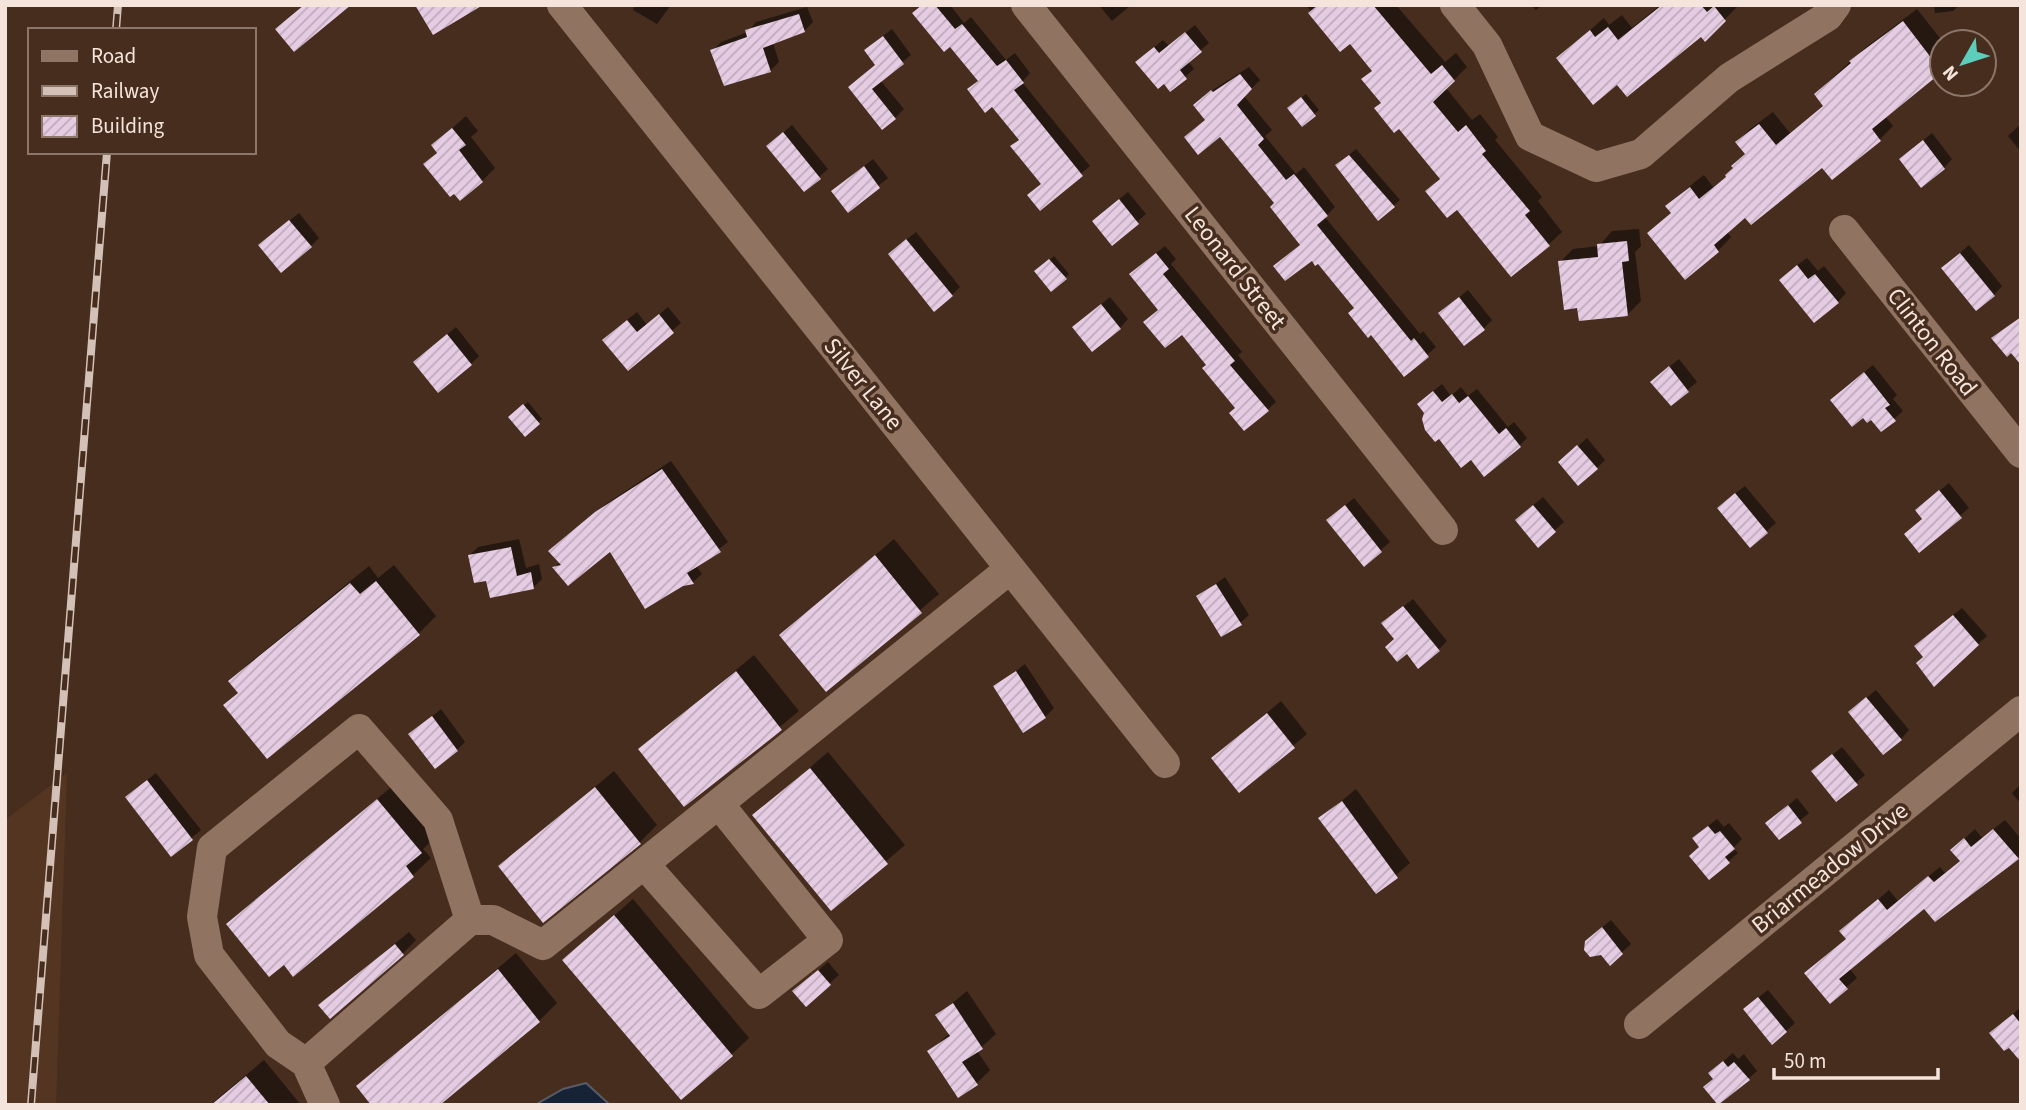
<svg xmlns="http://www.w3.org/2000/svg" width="2026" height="1110" font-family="'Source Sans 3',sans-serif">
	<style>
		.built { fill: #543521 }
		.water { fill: #162236; stroke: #595c68; stroke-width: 2 }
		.shadow { fill: #0007 }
		.building { fill: url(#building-hatch) }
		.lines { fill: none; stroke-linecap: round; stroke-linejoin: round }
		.minor { stroke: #907361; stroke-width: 30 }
		.rail-casing { stroke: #d3c0b6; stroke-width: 8 }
		.rail { stroke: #462d1e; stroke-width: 5; stroke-dasharray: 16; stroke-linecap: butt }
		.labels { text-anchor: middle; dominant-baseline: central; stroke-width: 7; stroke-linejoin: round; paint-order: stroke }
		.street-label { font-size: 24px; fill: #f5e4db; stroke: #462d1e }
	</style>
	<defs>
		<pattern id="building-hatch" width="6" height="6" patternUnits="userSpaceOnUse" patternTransform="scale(1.75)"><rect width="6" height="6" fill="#e5cce3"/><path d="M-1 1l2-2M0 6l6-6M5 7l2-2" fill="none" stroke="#beaabb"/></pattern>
	</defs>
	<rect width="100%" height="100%" fill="#462d1e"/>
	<path class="built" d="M67 773 56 1105H5V820Z"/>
	<path class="water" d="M586 1083 610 1105H535L563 1089Z"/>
	<path class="shadow" d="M635 5H671L657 24 633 10Z
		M923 5H950L964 23 971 17 1006 60 1015 53 1030 73 1022 82 1090 166 1040 208 1043 184 1012 147 1020 139Z
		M1099 5H1131L1112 21Z
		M1306 5H1396L1445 62 1456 53 1467 67 1446 88 1472 120 1480 114 1498 137 1495 140 1542 197 1538 201 1562 232 1548 245 1457 207 1427 191 1441 177 1363 79 1373 70 1350 41 1340 49Z
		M1531 5H1542L1536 10Z
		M1660 5 1738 6 1705 39 1701 35 1617 83 1558 58 1604 18 1609 25 1622 15 1632 28Z
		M1934 5H1959L1953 11 1935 13Z
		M807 7 813 22 804 31 773 43 779 62 770 71 712 51 721 42 748 32 756 22Z
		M1917 9 1943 42 1942 69 1885 116 1893 126 1880 139 1833 178 1823 165 1746 216 1727 232 1731 237 1718 251 1649 233 1672 212 1667 206 1696 181 1704 175 1713 187 1728 176 1746 153 1737 142 1750 129 1773 112 1790 133 1825 105 1816 94 1829 81 1865 48Z
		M1195 25 1209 43 1188 61 1194 69 1185 77 1146 54 1163 40 1169 46Z
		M892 29 911 55 880 80 904 109 895 118 850 87 877 64 875 42Z
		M1249 67 1260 80 1244 96 1272 130 1265 136 1296 174 1304 167 1335 207 1325 217 1420 334 1423 331 1436 347 1405 374 1318 261 1312 259 1275 266 1302 244 1276 203 1207 119 1203 96Z
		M1306 94 1319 110 1302 124 1293 104Z
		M466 116 478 131 471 137 495 168 482 181 426 164 438 151 433 145Z
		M2021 124V152L2008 136Z
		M792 125 828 169 819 177 777 138Z
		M1932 133 1952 159 1944 168 1901 159Z
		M1356 149 1400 200 1393 206 1344 159Z
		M873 159 888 178 848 210 833 191Z
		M1128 192 1146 214 1112 243 1103 212Z
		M299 213 319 238 311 246 269 237Z
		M1639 229 1641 246 1635 252 1641 301 1628 314 1579 306 1560 262 1573 249 1599 246 1612 231Z
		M916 232 960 287 952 295 899 246Z
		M1969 245 2002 286 1994 295 1943 268Z
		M1165 246 1176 259 1171 264 1242 352 1238 355 1276 402 1267 410 1237 408 1208 364 1160 309 1140 266Z
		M1054 256 1069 274 1052 290 1037 272Z
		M1807 258 1818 271 1824 266 1846 293 1838 302 1789 271Z
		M1468 290 1492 320 1483 329 1441 313Z
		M1110 297 1128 319 1120 328 1083 319Z
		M668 307 681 323 628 368 613 331 637 312 647 325Z
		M456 327 479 356 471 364 424 354Z
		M1679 359 1697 382 1671 404 1661 373Z
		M1873 365 1897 395 1893 399 1903 411 1894 419 1840 391Z
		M1442 384 1451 396 1461 387 1468 396 1477 389 1508 427 1514 422 1527 438 1519 446 1426 413 1427 396Z
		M528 402 542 419 525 434 510 417Z
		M1587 438 1605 460 1597 468 1569 454Z
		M671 461 728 542 696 566 702 574 693 582 682 584 611 549 555 567 560 562 559 542 606 504Z
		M1949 483 1969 508 1919 550 1926 502Z
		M1745 486 1776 523 1750 545 1728 499Z
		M1543 497 1564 522 1538 545 1526 511Z
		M1354 498 1390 542 1364 564 1337 512Z
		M519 539 526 568 539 564 542 579 533 588 487 579 470 555 478 547Z
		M894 539 939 594 827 689 781 635Z
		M394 565 436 616 418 634 225 706 239 692 231 681 248 664 369 566 378 578Z
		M1225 577 1249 615 1240 623 1198 597Z
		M1413 599 1447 641 1438 650 1396 638 1392 615Z
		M1962 608 1987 636 1978 644 1925 657V638Z
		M754 655 799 711 685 805 641 749Z
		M1025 664 1054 708 1045 717 995 687Z
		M1876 690 1909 730 1901 739 1859 704Z
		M1281 701 1307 734 1239 791 1213 758Z
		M441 709 465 742 457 750 411 734Z
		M1842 747 1865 775 1836 800 1822 763Z
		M828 752 905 845 831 908 755 815Z
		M614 771 657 825 640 842 500 866Z
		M156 773 201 830 172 854 136 789Z
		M396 783 438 834 423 849 431 858 413 875 294 974 284 962 228 924Z
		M2021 784V804L2012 793Z
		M1356 789 1410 863 1376 892 1321 818Z
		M1797 798 1809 813 1779 838 1776 815Z
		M1717 819 1724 827 1729 823 1742 839 1733 848 1738 853 1709 878 1701 846 1703 830Z
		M2005 820 2021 839V855L1925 906 1849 968 1857 978 1830 1001 1848 938 1842 931 1889 890 1898 901 1940 867 1945 873 1961 860 1963 840 1975 829 1982 838Z
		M633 899 749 1038 731 1055 564 960Z
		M1611 920 1631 944 1610 963 1595 933Z
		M409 932 416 940 403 953 321 1005Z
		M516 953 557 1003 539 1021 437 1105 358 1086Z
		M828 962 839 975 806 1004 794 991Z
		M1768 990 1795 1023 1786 1031 1754 1001Z
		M967 991 996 1034 977 1051 990 1070 977 1083 929 1052 950 1033 938 1015Z
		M2021 1007V1059L2009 1045 1992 1033Z
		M1733 1053 1738 1059 1744 1054 1757 1071 1748 1079 1714 1078 1719 1065Z
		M264 1060 301 1105H210Z"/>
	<path class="building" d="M304 5H351L294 52 275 29Z
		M415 5H483L433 35Z
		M922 5H935L955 29 962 24 997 66 1006 60 1024 83 1014 90 1083 176 1040 211 1027 195 1041 184 1010 146 1019 140 992 107 985 113 967 89 978 81 950 47 944 52 912 13Z
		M1318 5H1373L1431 74 1442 65 1455 81 1433 102 1458 132 1466 125 1486 151 1482 154 1530 211 1525 215 1550 246 1511 277 1457 210 1447 218 1425 191 1440 179 1399 129 1394 133 1374 108 1381 103 1361 79 1372 71 1350 44 1340 52 1308 13Z
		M1662 5H1701L1707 12 1714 6 1726 21 1705 42 1701 37 1627 97 1617 85 1593 105 1556 58 1590 30 1595 37 1608 27 1618 40Z
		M799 14 805 32 763 48 771 72 724 86 710 50 747 37 745 30Z
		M1903 21 1942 72 1872 129 1881 141 1832 180 1822 168 1751 225 1745 218 1714 245 1719 252 1685 280 1647 233 1671 213 1665 206 1690 187 1699 199 1726 177 1725 175 1733 168 1731 166 1745 154 1735 142 1759 124 1776 145 1823 106 1814 94 1851 63 1849 61Z
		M1185 32 1202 52 1180 70 1187 79 1170 92 1164 84 1158 89 1135 62 1154 47 1159 53Z
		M883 36 904 64 872 89 896 119 882 130 848 87 875 65 864 50Z
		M1240 74 1252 89 1237 105 1264 139 1258 145 1286 180 1294 174 1328 216 1317 225 1411 341 1414 338 1429 357 1404 377 1371 335 1368 338 1348 313 1354 308 1318 264 1315 266 1312 261 1285 281 1273 266 1300 245 1270 207 1274 203 1220 137 1198 155 1184 137 1205 120 1193 105 1211 90 1213 92Z
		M1301 97 1316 116 1302 127 1287 108Z
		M452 128 466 145 459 150 483 182 460 201 454 194 450 197 423 164 437 153 431 145Z
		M783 132 821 179 804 192 766 146Z
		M1923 140 1945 169 1921 188 1899 159Z
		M1349 155 1395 207 1378 221 1335 165Z
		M864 166 880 188 848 213 831 191Z
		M1119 199 1139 224 1112 246 1092 221Z
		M289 220 312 247 281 273 258 245Z
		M906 239 953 296 934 312 888 254Z
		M1627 241 1629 261 1622 262 1628 316 1579 321 1577 308 1564 310 1558 261 1598 257 1597 244Z
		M1156 253 1169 269 1163 274 1235 361 1230 365 1269 411 1244 431 1229 413 1235 408 1202 368 1206 365 1182 335 1165 348 1143 322 1158 310 1129 274Z
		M1960 253 1995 296 1976 311 1941 268Z
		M1049 259 1067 279 1051 292 1034 271Z
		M1797 265 1808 279 1815 274 1839 303 1814 323 1779 280Z
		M1459 297 1485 330 1464 346 1438 313Z
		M1101 304 1121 329 1092 352 1072 327Z
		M659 314 674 333 628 371 602 340 627 320 637 332Z
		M2021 317V365L2011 353 2007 357 1991 338Z
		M447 334 472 365 438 393 413 362Z
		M1669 366 1689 392 1671 406 1650 382Z
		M1864 372 1890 405 1885 408 1896 421 1881 432 1871 420 1867 423 1863 418 1852 427 1830 400Z
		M1433 391 1442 402 1452 394 1459 403 1468 396 1499 434 1506 428 1521 447 1484 477 1471 460 1461 468 1439 439 1435 442 1425 430 1422 419 1424 413 1417 404Z
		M523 404 540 424 525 437 508 417Z
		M1577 445 1598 469 1578 486 1558 462Z
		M662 469 721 552 687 573 694 584 683 586 645 609 610 552 568 586 552 567 561 565 548 551 595 512Z
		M1939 490 1962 518 1919 553 1904 534 1922 519 1915 510Z
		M1735 493 1768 533 1750 548 1717 508Z
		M1345 505 1382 552 1364 567 1326 520Z
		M1533 505 1556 532 1538 548 1515 520Z
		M511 547 517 576 531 572 534 589 490 598 486 581 474 583 468 555Z
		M875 555 922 613 826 692 779 635Z
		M376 581 420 635 267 759 223 705 238 693 228 681 350 583 360 594Z
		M1216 584 1242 625 1221 637 1196 596Z
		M1403 606 1440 651 1418 669 1407 654 1397 662 1385 647 1394 639 1381 623Z
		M1953 615 1979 645 1934 687 1916 663 1923 657 1914 646Z
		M736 671 782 730 684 807 638 749Z
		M1016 671 1046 718 1023 733 993 686Z
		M1866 697 1902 740 1883 755 1848 712Z
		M1267 713 1295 748 1239 793 1211 758Z
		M432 716 458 751 435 769 408 734Z
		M1832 754 1858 785 1836 802 1811 771Z
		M810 768 888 864 831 911 752 815Z
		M147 780 193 840 171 857 125 797Z
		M595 787 641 844 543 923 498 866Z
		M377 799 422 853 406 866 414 877 293 977 284 965 269 977 226 924Z
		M1342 801 1398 878 1376 894 1318 818Z
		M1788 805 1802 823 1779 840 1765 823Z
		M1708 826 1715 834 1720 831 1735 849 1725 857 1730 863 1709 880 1689 856 1699 847 1692 838Z
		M1993 829 2019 859 1935 922 1924 909 1839 979 1848 989 1830 1004 1804 973 1846 939 1839 931 1878 899 1887 910 1928 876 1934 882 1960 861 1950 850 1964 838 1971 847Z
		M614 915 733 1056 681 1100 562 960Z
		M1602 927 1623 954 1610 966 1601 955 1590 957 1584 950 1585 941Z
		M395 944 404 955 330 1019 318 1005Z
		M498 969 540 1022 440 1105H371L356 1086Z
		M818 970 831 985 806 1007 792 991Z
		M1758 997 1787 1032 1772 1045 1743 1009Z
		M953 1003 983 1049 962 1062 978 1085 958 1098 927 1051 950 1036 935 1015Z
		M2013 1014 2021 1024V1062L2009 1048 2004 1051 1989 1033Z
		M1723 1061 1728 1067 1734 1062 1750 1080 1718 1105 1703 1087 1713 1079 1708 1073Z
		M246 1076 270 1105H211Z"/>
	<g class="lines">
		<path class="minor" d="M562 5 1165 763
			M1026 5 1443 530
			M1455 5 1487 45 1530 136 1596 167 1641 154 1729 78 1828 16 1836 5
			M1844 230 2021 453
			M644 864 759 994 828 940 719 804
			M1639 1024 2021 711
			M306 1063 278 1044 209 955 202 917 212 848 359 729 438 820 470 920
			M325 1105 306 1063 470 920H493L543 945 1010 569"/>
		<g class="rail-casing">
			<path id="rail" d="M116 30 118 5
				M31 1105 107 152"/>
		</g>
		<use href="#rail" class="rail"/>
	</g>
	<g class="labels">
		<g class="street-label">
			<text transform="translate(1235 268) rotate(52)">Leonard Street</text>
			<text transform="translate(1932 342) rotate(52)">Clinton Road</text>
			<text transform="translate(863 384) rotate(51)">Silver Lane</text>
			<text transform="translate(1830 868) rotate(-39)">Briarmeadow Drive</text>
		</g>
	</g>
	<rect width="2026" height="1110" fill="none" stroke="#f5e4db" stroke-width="14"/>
	<rect x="28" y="28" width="228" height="126" fill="#462d1e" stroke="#8c766a" stroke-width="2"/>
	<rect x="42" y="51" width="35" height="10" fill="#907361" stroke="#8c766a" stroke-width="2"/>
	<text x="91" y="63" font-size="21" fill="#f5e4db">Road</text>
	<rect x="42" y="86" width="35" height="10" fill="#d3c0b6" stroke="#8c766a" stroke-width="2"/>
	<text x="91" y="98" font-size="21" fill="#f5e4db">Railway</text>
	<rect x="42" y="116" width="35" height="21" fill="url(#building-hatch)" stroke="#8c766a" stroke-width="2"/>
	<text x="91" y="133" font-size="21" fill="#f5e4db">Building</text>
	<g transform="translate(1963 63) rotate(231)"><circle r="33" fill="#462d1e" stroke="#8c766a" stroke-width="2"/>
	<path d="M0-5L12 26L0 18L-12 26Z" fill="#5ccebb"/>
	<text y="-10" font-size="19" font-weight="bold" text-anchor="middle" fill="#f5e4db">N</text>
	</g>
	<path d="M1774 1068v10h164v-10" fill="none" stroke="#f5e4db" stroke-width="3.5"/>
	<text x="1784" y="1068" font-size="21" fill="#f5e4db" stroke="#462d1e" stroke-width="5" paint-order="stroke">50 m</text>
</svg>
